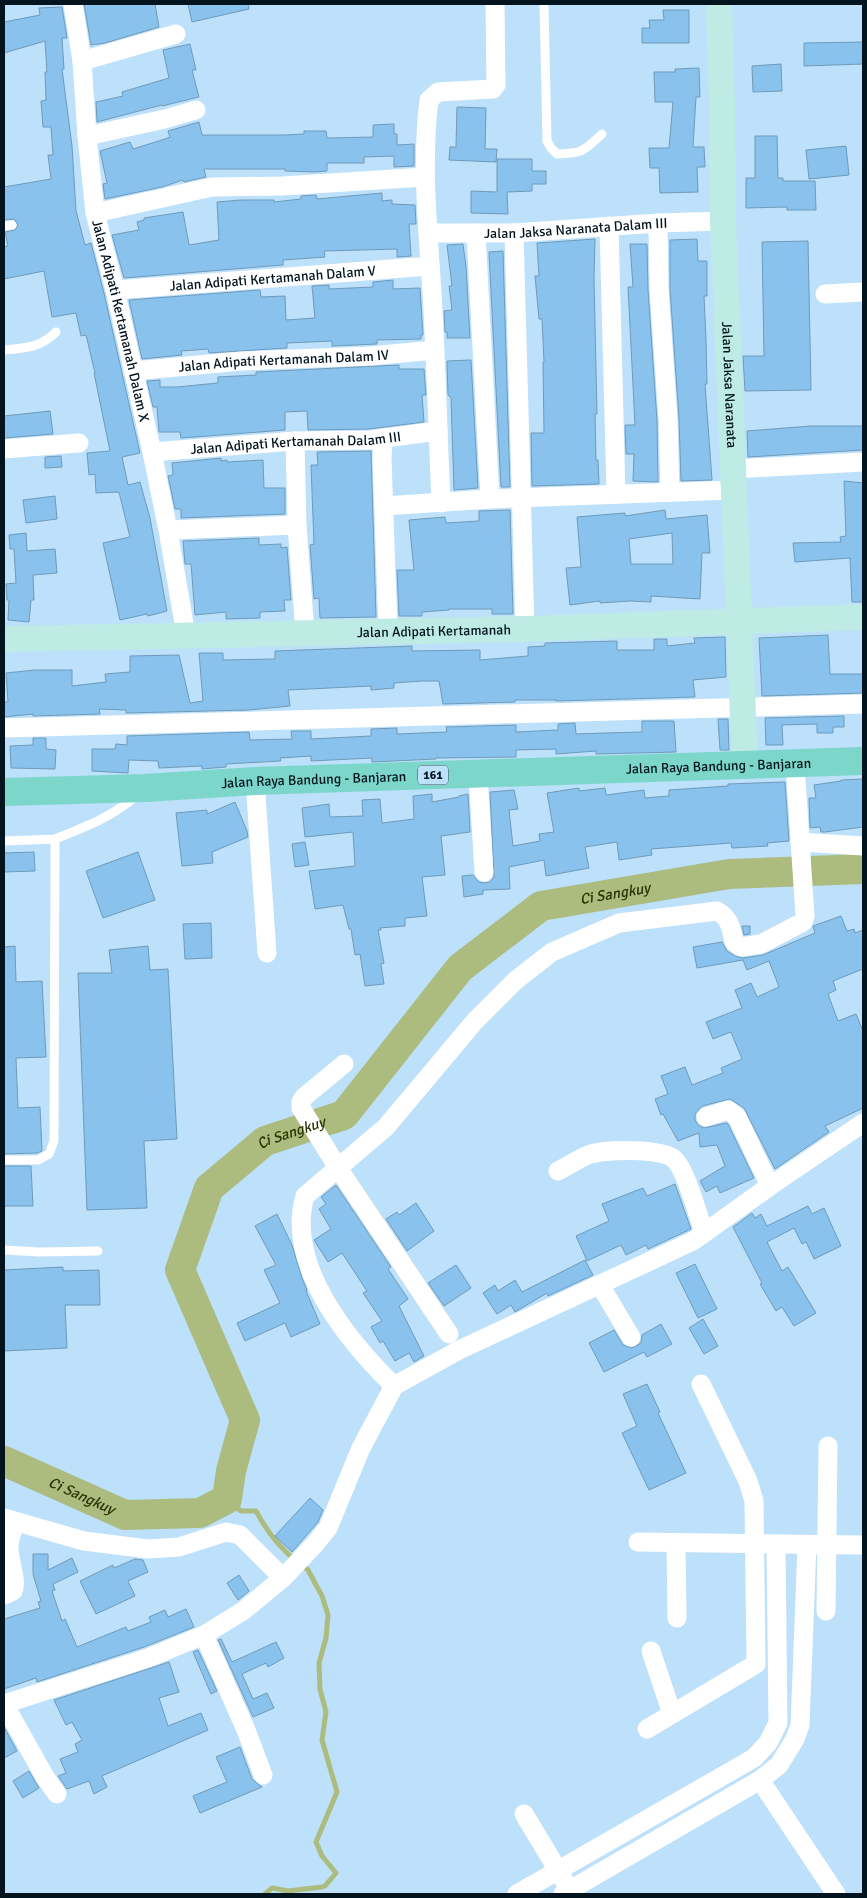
<svg xmlns="http://www.w3.org/2000/svg" width="867" height="1898" font-family="Signika,sans-serif">
	<style>
		.lines { fill: none; stroke-linecap: round; stroke-linejoin: round }
		.stream { stroke: #acbc7f; stroke-width: 5 }
		.river { stroke: #acbc7f; stroke-width: 30 }
		.building { fill: #89c3ed; stroke: #6f9ab9; fill-rule: evenodd }
		.lane { stroke: #fff; stroke-width: 9 }
		.street { stroke: #fff; stroke-width: 19 }
		.secondary { stroke: #beebe4; stroke-width: 26 }
		.primary { stroke: #7cd6ca; stroke-width: 28 }
		.labels { text-anchor: middle; dominant-baseline: central; stroke-width: 5; stroke-linejoin: round; paint-order: stroke }
		.shield { fill: #bde0fb; stroke: #3c5161; stroke-width: 1 }
		.shield-label { font-size: 12px; font-weight: bold; fill: #04141f }
		.street-label { font-size: 14px; fill: #04141f; stroke: #bde0fb }
		.water-label { font-size: 15px; font-style: italic; fill: #2a3303; stroke: #bde0fb }
	</style>
	<rect width="100%" height="100%" fill="#bde0fb"/>
	<g class="lines">
		<path class="stream" d="M227 1499 241 1511H256C266 1530 278 1546 295 1560
			M265 1894 272 1888 288 1891 322 1887 325 1886 336 1873 322 1856 316 1842 337 1792 322 1740 326 1712 320 1689 319 1663 326 1638 328 1615 322 1596 308 1570 302 1565"/>
		<path class="river" id="s1" d="M4 1461 125 1515 200 1513 227 1499 231 1471 245 1420 180 1270 209 1188 265 1141 344 1115 460 968 541 906 729 874 863 869"/>
	</g>
	<path class="building" d="M84 4H155L159 27 105 43 91 45Z
		M188 4H248L249 9 192 22Z
		M62 7 67 38H62L64 69H62L72 146 76 211 85 245 91 243 104 293 140 453 122 457 128 485 140 482 150 518 167 611 148 616 147 614 120 620 103 543 130 537 119 492 96 493 95 474 89 475 87 453 110 451 94 373H95L86 335 81 336 76 313 52 317 44 271 4 279V247L8 246 5 232 15 230 18 225 14 219 4 220V187L51 179 48 155H53L51 127H43L41 101 46 100 45 72H47L45 41 4 53V22L40 15 39 8Z
		M663 10H689V43H642V28H650L649 20H664Z
		M863 42V64L804 66V43Z
		M190 44 196 70H192L199 97 162 106V105L97 122 96 102 123 96 122 92 169 78 163 50Z
		M781 64 782 91 753 92 752 66Z
		M699 68 700 97H696L693 147H704L705 167H697L698 192 660 193 659 168H650L649 148H669L673 102H655L654 72H675V69Z
		M457 107 486 108 485 149H497L496 162 449 160 450 147H456Z
		M199 122 202 135H285L304 134V131H326L327 138 373 137V125L394 124V134H397V145L414 144V166L394 167V156L364 157V163H327V171L315 172 285 171V169H204L206 177 184 182 183 180 162 187 105 199 103 184 107 183 100 151 130 142 133 149 165 139 170 137 168 131Z
		M755 136H777L778 178H783V181H815L816 210H787V207L746 208V178H755Z
		M846 146 849 175 809 179 806 150Z
		M497 159H532V171H546V184H532V191L507 192 508 214 471 213V191L497 192Z
		M382 193V201L392 200V204L415 205 416 224H409L411 256 397 257V249L324 251 325 257 283 260V265L124 278 112 235 139 230 137 222 144 220V218L183 212 189 245 219 240 217 202 241 200H274V202L301 199V196L316 195 317 199Z
		M595 239 594 279 597 414H595L596 460H598L599 484 532 486 531 433H544L543 362H544L542 319H539L535 276H539L537 243Z
		M697 239 698 261H707V296H704L706 339 707 384H705L712 480 681 481 679 419 670 289V240Z
		M808 241 811 390 745 391 743 356H764L762 242Z
		M463 244 466 267 470 338H447V332H445L444 311 452 310 449 286H452L447 245Z
		M630 244H647L648 290 657 420 658 482 633 481 634 454H626L625 425H635L628 287H633Z
		M503 251 510 487H501L489 252Z
		M393 280V289L420 288 423 335H421V339L377 340V344L332 346V341L287 343V348L209 353 208 349 181 351 182 355 142 359 129 300 260 290 261 297 285 296 286 320 315 318 312 286 329 285V289L373 287V282Z
		M471 360 478 488 454 490 451 398 448 395 447 361Z
		M399 365V369H424L426 395H422L424 422 369 429 308 430 307 411 285 412V430L181 438 180 432H159L157 407H153L147 381 160 380V387H177L218 383V377L256 375V372Z
		M50 411 53 434 4 438V416Z
		M811 426H863V450L748 457 747 431Z
		M371 451 376 617 320 618 319 598 314 599 310 545 314 544 311 465H318L317 452Z
		M61 456 62 467 45 468V457Z
		M221 458V461L227 460V462L263 460 264 488H285V514L181 518V509H175L168 476 173 475 172 463Z
		M844 481 863 483V602H852L850 558 795 562 793 543 841 542 840 537 846 536Z
		M55 496 57 519 26 523 23 500Z
		M510 510 513 614H492V609H449V610L422 612V616H399L397 570H414L409 520 445 517 446 523 479 521V511Z
		M665 510 666 519 707 515 710 553H702L700 599 651 596V602L630 601 600 603V601L570 605 566 568 581 567 577 517 625 513V516ZM672 533 673 564H631L629 539Z
		M26 533 27 551 55 549 57 573 33 575 34 600H31L29 622 8 620 9 600H7L6 584 16 583 14 549H10L9 535Z
		M259 538V545L281 544V548L287 547 291 600H284L285 611 260 612V618L226 619V612L195 615 191 564H185L183 541Z
		M828 635 830 674H863V693L762 696 759 638Z
		M725 637 726 677 693 680 695 697 556 701V700H515V702L443 704 439 681H422L394 683V688L371 690V686L288 690 290 706 249 710 126 713V710L99 709 100 714 33 716V714L4 717V702H8L6 673 35 670H72V686L106 682 105 674 130 672V656L179 655 190 703 203 701 199 653H223V660L275 659V651L412 646V651L480 650V660L528 656V647L545 646V643L617 641V650H654V639H667V646L695 643 694 638Z
		M844 716V727H833V733H817V724L782 725 783 745H766L765 718Z
		M718 719H728L729 750H720Z
		M642 721H674L676 752 596 754V751L556 754V749L516 750V757L436 758V759L372 762V758L311 761V756L280 758 281 761 226 764V767L202 769V766L159 768 158 761 129 760 128 773 92 771V749H115L116 744 127 745V736L249 732 250 740 292 739 291 731H311V739L371 736V729L397 728V734L447 732 446 727 516 725V732L558 730V724L575 723 576 734 606 733 642 732Z
		M33 738H46V749L56 750 55 769 11 768 10 746 33 745Z
		M863 779V827L825 832H821L820 827 810 828 809 798H816L814 785 841 781V780Z
		M785 782 789 841 767 843 768 846 732 848 731 843 651 849 652 855 619 860 617 842 585 847 589 868 546 876 544 860 509 867 510 889 483 890V894L464 897 462 876 473 875 479 882 484 883 490 882 494 877 490 792 514 790 518 809 509 810 513 846 540 841 539 834 554 832 547 793 579 788V791L605 788 606 795 644 790 645 798 669 796V790L728 786V784Z
		M432 794V802L459 797V796L468 794 470 832 441 836 445 875 422 877 427 916 405 918V926L380 928 381 930H378L384 963 381 964 384 984 365 986 360 954 355 955 351 929H349L343 905 315 909 309 871 355 866 353 832 305 837 302 808 329 804 330 817 363 816 362 800 380 799 382 823 414 819 413 796Z
		M235 802 247 831 248 837 212 852 213 863 182 866 176 813 207 810V814Z
		M305 842 309 865 295 867 292 844Z
		M34 852 35 871 4 872V853Z
		M138 852 155 900 103 918 86 871Z
		M841 916 847 931 854 929 855 933 863 930V969L833 981 836 990 828 994 838 1021 856 1014 863 1031V1108L825 1126 829 1132 775 1169 744 1108 730 1099 702 1106 695 1114V1120L698 1125 704 1128 726 1123 728 1124 754 1178 720 1193 717 1186 706 1192 700 1181 725 1166 717 1145 700 1147 699 1133 678 1141 663 1114 661 1115 655 1099 668 1094 661 1076 685 1067 692 1085 723 1073 721 1068 742 1059 731 1032 713 1039 706 1022 742 1008 735 990 751 983 757 997 779 987 769 961 747 970 743 960 697 968 693 947 722 942 727 951 735 956 743 958 763 955 815 933 813 926Z
		M211 923 212 958 185 959 183 924Z
		M742 926H750V934L744 935Z
		M15 946 16 982 42 981 46 1057 16 1058 18 1108 40 1107 42 1151 37 1153 4 1154V947Z
		M148 946 150 970 168 969 177 1139 144 1141 147 1208 87 1210 78 973H112L109 950Z
		M4 1166H31L33 1206H4Z
		M675 1184 691 1229 648 1249 646 1245 626 1255 621 1245 587 1261 576 1236 609 1221 602 1204 643 1188 647 1196Z
		M336 1185 391 1267 388 1269 408 1299 399 1306 424 1356 414 1362 409 1353 395 1361 383 1341 380 1343 371 1327 382 1321 363 1293 367 1291 342 1253 328 1262 314 1240 331 1229 319 1209 326 1204 321 1197Z
		M416 1203 434 1231 407 1251 386 1219 397 1212 399 1215Z
		M808 1206 812 1214 824 1208 841 1246 814 1259 806 1242 802 1244 794 1228 767 1242 782 1271 788 1267 816 1313 794 1326 782 1307 776 1311 760 1284 762 1283 733 1227 752 1213 755 1218 761 1214 767 1226Z
		M277 1214 292 1245 302 1278 307 1290 306 1291 320 1324 291 1337 285 1323 245 1341 237 1323 280 1303 264 1270 276 1265 255 1226Z
		M585 1260 593 1275 548 1296 547 1293 515 1312 511 1305 497 1314 483 1293 495 1285 498 1291 515 1280 522 1292Z
		M695 1264 717 1309 698 1318 676 1273Z
		M456 1265 471 1288 444 1306 428 1283Z
		M63 1267V1271L99 1270 100 1305H65L67 1348 4 1351V1270Z
		M703 1319 718 1346 704 1354 689 1328Z
		M661 1324 672 1344 647 1357 644 1352 604 1372 589 1343 614 1330 623 1345 632 1348 641 1343 642 1335Z
		M647 1384 660 1412 658 1413 686 1473 649 1490 622 1433 637 1426 623 1394Z
		M310 1498 323 1510 318 1522 292 1552 275 1536Z
		M33 1554H48V1570L72 1558 78 1572 53 1584 55 1590 52 1591 62 1621 65 1619 77 1647 126 1627 128 1631 151 1622 149 1617 165 1610 168 1617 186 1609 194 1627 144 1647 37 1682 36 1678 4 1689V1619L40 1608 38 1602 41 1601 33 1574Z
		M135 1559 143 1560 148 1572 128 1581 135 1596 96 1614 80 1581 113 1565 114 1568Z
		M239 1575 249 1591 238 1600 227 1583Z
		M221 1639 232 1662 276 1642 284 1658 268 1667 266 1663 242 1674 253 1699 267 1693 274 1708 253 1717 218 1640Z
		M198 1650 217 1691 211 1694 193 1652Z
		M169 1662 179 1692 159 1698 168 1726 201 1713 208 1730 102 1776 107 1787 94 1794 89 1781 67 1789 58 1776 66 1773 60 1759 78 1752 75 1744 82 1740 72 1722 66 1725 54 1700Z
		M4 1727 17 1751 4 1758Z
		M240 1747 252 1779 262 1787 200 1813 193 1796 227 1782 216 1757Z
		M29 1771 39 1788 23 1798 13 1781Z"/>
	<g class="lines">
		<path class="lane" d="M544 4 547 141 551 148 557 154C584 153 582 152 602 134
			M4 226 12 225
			M4 350C25 348 40 348 56 332
			M4 841 55 839
			M4 1160H38L49 1154 54 1141 55 839C85 827 112 817 136 796
			M4 1250 39 1252 98 1251"/>
		<g class="street">
			<path id="s2" d="M73 4 82 61 87 136 95 213 115 290 152 452 168 530 186 635"/>
			<path d="M82 61 176 34"/>
			<path d="M87 136 165 119 196 110"/>
			<path d="M95 213 212 187 282 186 425 177"/>
			<path d="M658 223 659 289 668 419 670 492"/>
			<path d="M609 226 616 494"/>
			<path id="s3" d="M428 233H514L658 223 723 221"/>
			<path d="M476 233 490 499"/>
			<path d="M514 233 525 629"/>
			<path id="s4" d="M115 290 430 266"/>
			<path d="M825 294 863 292"/>
			<path id="s5" d="M133 371 242 361 370 356 435 350"/>
			<path d="M383 438 382 459 388 631"/>
			<path d="M295 441 297 525 305 633"/>
			<path d="M4 449 79 443"/>
			<path id="s6" d="M152 452 295 441 370 440 438 431"/>
			<path d="M733 469 863 462"/>
			<path d="M441 503C438 433 436 363 432 293 428 229 421 164 429 100L438 92 493 89 496 85 495 4"/>
			<path d="M384 506 490 499 733 490"/>
			<path d="M168 530 297 525"/>
			<path d="M4 728 863 704"/>
			<path d="M478 774 484 872"/>
			<path d="M255 781 267 953"/>
			<path d="M800 842 863 846"/>
			<path d="M344 1064 304 1097 301 1102V1108L338 1168 449 1334"/>
			<path d="M706 1117 728 1110 737 1117 770 1186"/>
			<path d="M558 1171C568 1166 578 1159 588 1155 603 1149 663 1148 674 1159 686 1169 698 1216 704 1233"/>
			<path d="M600 1285 631 1337"/>
			<path d="M394 1386C348 1341 285 1265 305 1196L386 1127 475 1021 516 980 552 952 619 923 717 911C730 918 731 928 734 942L741 947 761 944 803 922 805 916 795 764"/>
			<path d="M4 1518 84 1541 148 1549 179 1547 226 1532 240 1535 283 1578"/>
			<path d="M638 1542 863 1545"/>
			<path d="M676 1543 677 1618"/>
			<path d="M4 1595 13 1591C18 1581 8 1559 9 1545 10 1537 13 1529 15 1522"/>
			<path d="M826 1611 828 1446"/>
			<path d="M204 1635 246 1730 263 1775"/>
			<path d="M651 1651 672 1714"/>
			<path d="M4 1704 148 1658 204 1635 243 1611 283 1578 315 1544 328 1528 361 1448 394 1386 459 1350 693 1241 770 1186 863 1123"/>
			<path d="M4 1704 45 1777 57 1794"/>
			<path d="M647 1729 756 1664 754 1501 748 1481 701 1384"/>
			<path d="M760 1780 836 1894"/>
			<path d="M524 1814 565 1882"/>
			<path d="M517 1894 754 1758 768 1743 778 1723 776 1544"/>
			<path d="M563 1894 760 1780 779 1765 795 1739 800 1725 807 1545"/>
		</g>
		<g class="secondary">
			<path id="s7" d="M719 4 722 106 723 221 745 765"/>
			<path id="s8" d="M4 639 525 629 863 617"/>
		</g>
		<path class="primary" id="s9" d="M4 792 145 788 255 781 863 761"/>
	</g>
	<g class="labels">
		<rect class="shield" x="418" y="765.5" width="30" height="19" rx="4"/>
		<g class="shield-label">
			<text x="433" y="775">161</text>
		</g>
		<g class="street-label">
			<text stroke="none"><textPath href="#s3" startOffset="148">Jalan Jaksa Naranata Dalam III</textPath></text>
			<text stroke="none"><textPath href="#s4" startOffset="158">Jalan Adipati Kertamanah Dalam V</textPath></text>
			<text stroke="none"><textPath href="#s2" startOffset="321">Jalan Adipati Kertamanah Dalam X</textPath></text>
			<text stroke="none"><textPath href="#s5" startOffset="151">Jalan Adipati Kertamanah Dalam IV</textPath></text>
			<text stroke="none"><textPath href="#s7" startOffset="381">Jalan Jaksa Naranata</textPath></text>
			<text stroke="none"><textPath href="#s6" startOffset="144">Jalan Adipati Kertamanah Dalam III</textPath></text>
			<text stroke="none"><textPath href="#s8" startOffset="430">Jalan Adipati Kertamanah</textPath></text>
			<text stroke="none"><textPath href="#s9" startOffset="715">Jalan Raya Bandung - Banjaran</textPath></text>
			<text stroke="none"><textPath href="#s9" startOffset="310">Jalan Raya Bandung - Banjaran</textPath></text>
		</g>
		<g class="water-label">
			<text stroke="none"><textPath href="#s1" startOffset="1090">Ci Sangkuy</textPath></text>
			<text stroke="none"><textPath href="#s1" startOffset="670">Ci Sangkuy</textPath></text>
			<text stroke="none"><textPath href="#s1" startOffset="85">Ci Sangkuy</textPath></text>
		</g>
	</g>
	<rect width="867" height="1898" fill="none" stroke="#04141f" stroke-width="10"/>
</svg>
